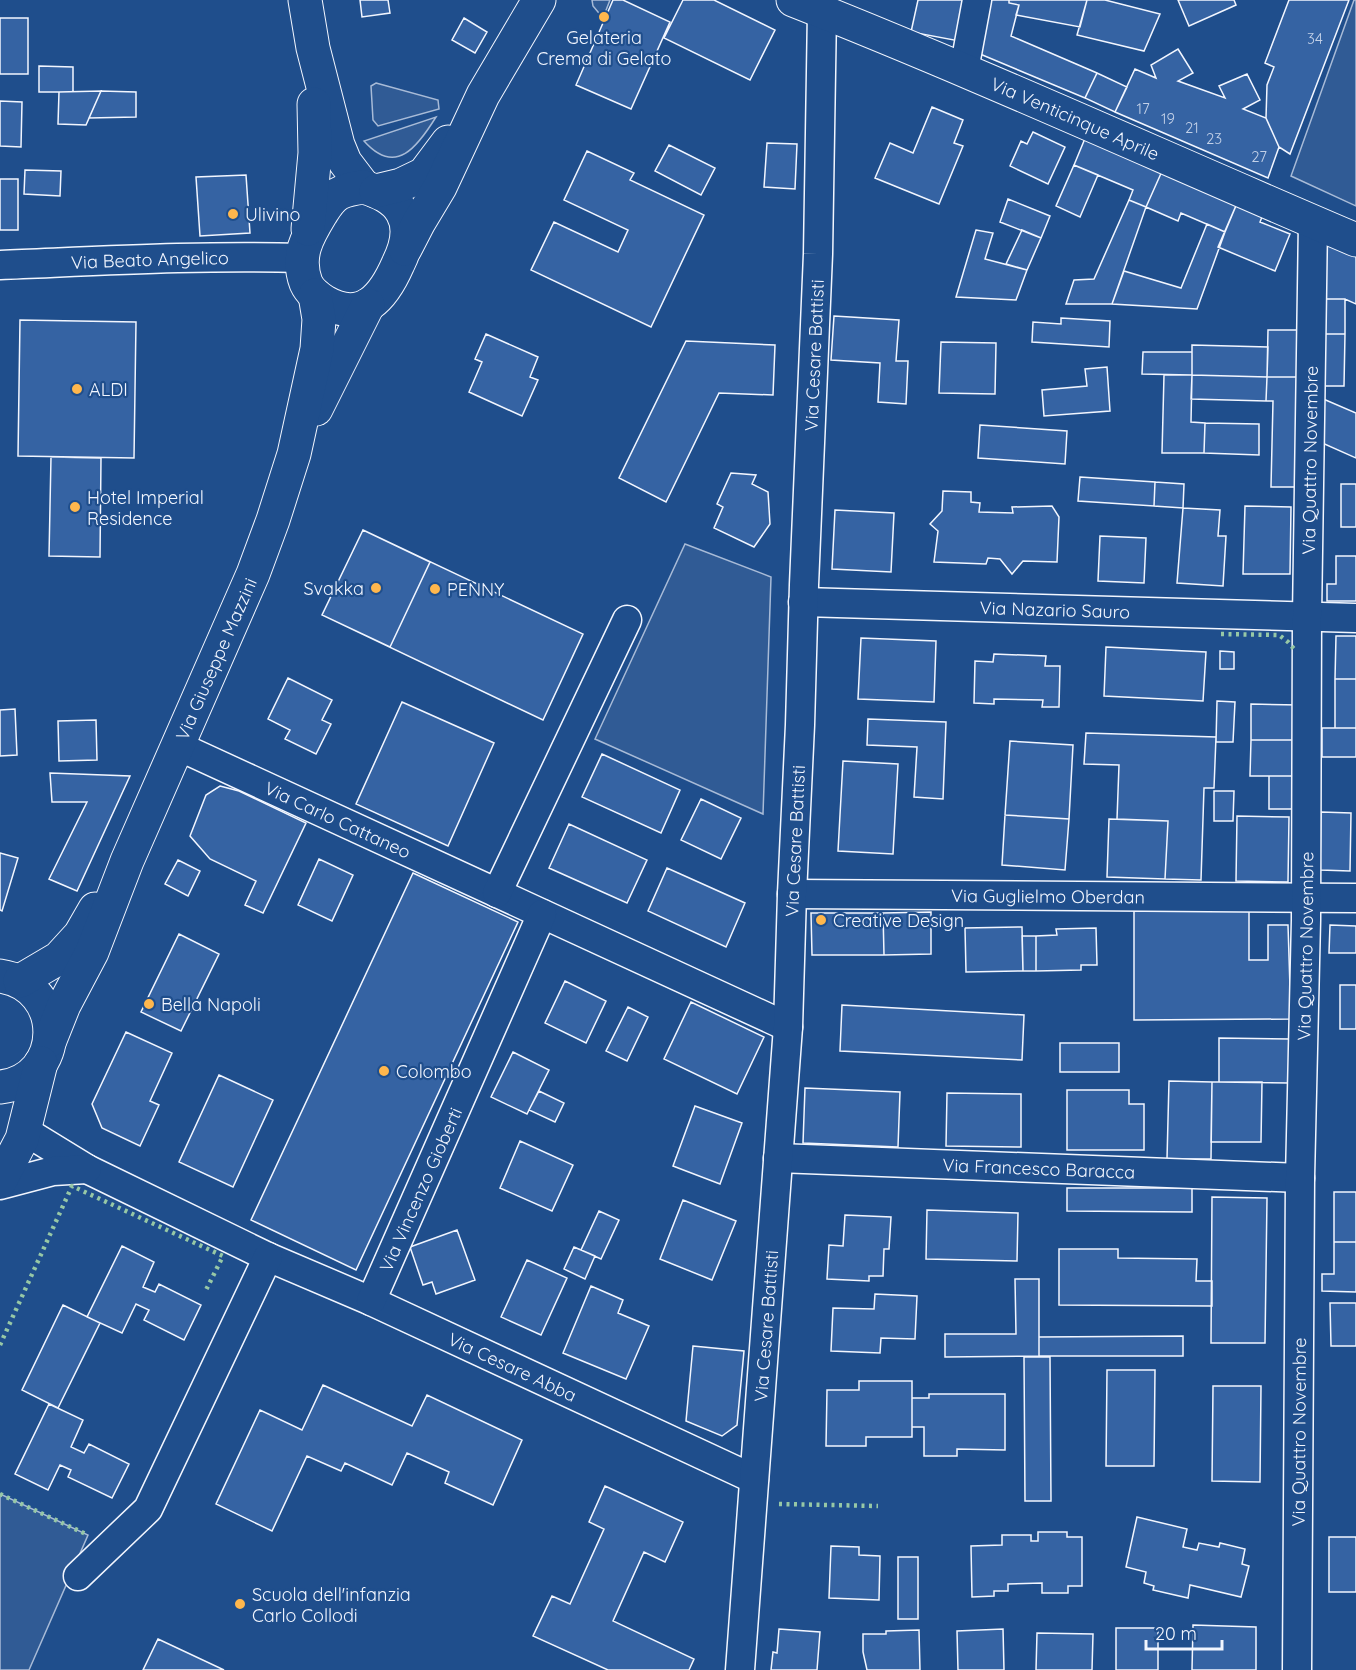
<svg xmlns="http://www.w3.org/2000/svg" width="1356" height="1670" font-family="Quicksand,sans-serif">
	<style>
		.green { fill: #305b95; stroke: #a8bbd7; stroke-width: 1.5 }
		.building { fill: #3563a3; stroke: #f2f6ff; stroke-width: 1.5 }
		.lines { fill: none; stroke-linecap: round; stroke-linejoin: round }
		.minor-casing { stroke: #f2f6ff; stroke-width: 31 }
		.major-casing { stroke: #f2f6ff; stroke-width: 35 }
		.minor { stroke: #1f4e8c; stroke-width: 28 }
		.major { stroke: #1f4e8c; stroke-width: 33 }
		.hedge { stroke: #97c8a6; stroke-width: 4.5; stroke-dasharray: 3 4.5; stroke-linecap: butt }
		.poi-dot { fill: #ffb74d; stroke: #1f4e8c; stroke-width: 2 }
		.labels { text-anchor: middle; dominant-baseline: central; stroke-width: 4.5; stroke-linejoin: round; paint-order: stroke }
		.number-label { font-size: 15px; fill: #c3d1e8 }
		.poi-label { font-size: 18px; fill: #f2f6ff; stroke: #1f4e8c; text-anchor: start }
		.street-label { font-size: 18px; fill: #f2f6ff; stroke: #1f4e8c }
	</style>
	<rect width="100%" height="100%" fill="#1f4e8c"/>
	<path class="green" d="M592 0H610L603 18 593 6Z
		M1354 0H1356V206L1291 176Z
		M376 83 438 100 439 109 378 126 373 120 371 86Z
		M436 117C418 146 396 177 364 141Z
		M685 544 771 577 763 814 595 739Z
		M0 1494 88 1535 29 1670H0Z"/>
	<path class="building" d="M360 0H388L390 13 362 17Z
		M613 0H623L670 22 631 109 576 85Z
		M683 0H714L775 30 750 80 664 38Z
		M918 0H967L959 41 911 32Z
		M990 0H1009V3L1019 5 1011 36 1097 73 1085 98 980 54Z
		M1009 0H1087L1080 27 1016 15 1019 5 1009 3Z
		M1087 0H1105L1160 14 1144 51 1077 35Z
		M1178 0H1234L1236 5 1189 26Z
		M1289 0H1349L1290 154 1279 147 1266 118 1267 85 1274 67 1265 63Z
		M0 18H28V74H0Z
		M464 18 487 32 475 53 452 40Z
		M1178 49 1193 73 1178 81 1225 98 1219 86 1247 74 1260 100 1243 109 1266 118 1279 147 1268 178 1115 112 1135 69 1156 78 1151 65Z
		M39 66 73 67V92H39Z
		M1097 73 1127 87 1115 112 1085 98Z
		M101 91 136 92V117L89 118Z
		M101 91 86 125 58 124 59 92Z
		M0 101 22 102 21 147 0 146Z
		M932 107 963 120 954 143 963 146 939 204 875 178 890 143 913 153Z
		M1033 132 1065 147 1048 184 1010 166 1021 141 1027 144Z
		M1086 136 1163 169 1146 207 1129 200 1133 190 1074 165Z
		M767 143 797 144 795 189 764 187Z
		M669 145 715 168 701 195 655 171Z
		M587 151 634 173 630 180 704 215 651 327 531 270 554 222 618 252 628 230 564 200Z
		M1074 165 1098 175 1080 217 1056 206Z
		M1163 169 1238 201 1225 232 1181 213 1178 221 1146 207Z
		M25 170 61 171 60 196 24 194Z
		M246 175 250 233 200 236 196 177Z
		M0 179H18V230H0Z
		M1008 199 1050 216 1041 238 1000 222Z
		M1129 200 1146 207 1112 304H1066L1074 280 1094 279Z
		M1238 201 1264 212 1260 222 1290 234 1275 271 1218 247Z
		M1207 224 1225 232 1197 309 1112 304 1124 271 1181 288Z
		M976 230 993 233 985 259 1027 270 1016 300 956 297Z
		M1022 230 1041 238 1027 270 1006 264Z
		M1320 238 1356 253V304L1345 299H1320Z
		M1320 299H1345V334H1319Z
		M834 316 899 320 896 361H908L906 404 878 402 880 363 831 360Z
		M1061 318 1110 321 1109 347 1032 342 1033 322 1061 324Z
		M20 320 136 322 134 458 18 456Z
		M1268 330H1302L1300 377H1267Z
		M486 334 538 357 530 377 538 380 522 416 469 392 482 362 475 359Z
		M1319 334H1345L1344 386H1319Z
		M686 341 775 345 773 395 719 393 666 502 619 478Z
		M941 342 996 343 995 394 939 393Z
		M1192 345 1268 347 1267 377 1192 375Z
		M1143 352H1192V375L1142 374Z
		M1107 367 1110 411 1044 416 1042 390 1087 386 1085 369Z
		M1164 375H1192L1191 422 1205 423 1204 453H1162Z
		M1192 375 1267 377 1266 401 1191 399Z
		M1267 377H1300L1298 487H1271L1273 401H1266Z
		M1321 398 1356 413V458L1320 442Z
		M1205 423 1259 424V455L1204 453Z
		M980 425 1067 431 1065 464 978 458Z
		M51 457 101 458 100 557 49 556Z
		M731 473 756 475 752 484 768 492 770 524 754 547 714 528 723 507 717 504Z
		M1080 477 1155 482 1154 506 1078 501Z
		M1155 482 1184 484 1183 508 1154 506Z
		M1341 484H1356V527H1341Z
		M943 491 971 492V502L980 503 979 512 1013 513 1012 507 1052 506 1059 517 1057 562 1023 561 1012 574 1000 559 988 558 986 564 934 562 938 531 930 524 942 511Z
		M1245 506 1291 507 1290 574H1243Z
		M1183 508 1220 510 1218 536H1226L1223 586 1177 583Z
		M835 510 894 513 891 572 832 569Z
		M363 530 583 634 543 720 322 615Z
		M363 530 430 562 390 647 322 615Z
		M1100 536 1146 538 1144 583 1098 581Z
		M1336 556H1356V601H1327V584H1336Z
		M1336 636H1356V679H1335Z
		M861 638 936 641 934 702 858 699Z
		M1106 647 1206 652 1203 701 1104 696Z
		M1220 651 1234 652V669H1220Z
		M994 654 1046 656 1045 666H1060L1059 707H1042L1043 700 994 699V704L974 703 975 661 993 662Z
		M288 678 332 700 322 720 331 724 316 754 285 739 290 730 268 719Z
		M1335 679H1356V728H1335Z
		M1217 701 1235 702 1233 742H1216Z
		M402 702 494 743 448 846 356 804Z
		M1251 704 1299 705 1298 740H1251Z
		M15 709 17 755 0 756V710Z
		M868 719 946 722 943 799 914 797 917 747 867 745Z
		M96 720 97 760 59 761 58 721Z
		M1322 728H1356V757H1322Z
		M1086 733 1216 737 1214 788H1204L1201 880 1165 879 1168 821 1117 819 1119 765 1084 764Z
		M1251 740H1298V776H1250Z
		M1010 741 1073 745 1069 819 1005 815Z
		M602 754 680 790 661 833 582 797Z
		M843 761 898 764 893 854 838 851Z
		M50 773 130 776 77 891 49 879 87 802H52Z
		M1269 776H1298L1297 809H1269Z
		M220 786 239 791 306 823 263 913 245 905 256 881 210 859 190 836 206 795Z
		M1214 791H1234L1233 821H1214Z
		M701 799 741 818 721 859 681 840Z
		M1321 812 1351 813 1350 871 1320 870Z
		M1005 815 1069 819 1065 870 1002 865Z
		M1237 816 1289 817 1288 882 1236 881Z
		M1109 819 1168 821 1165 879 1107 877Z
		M569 824 647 860 627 903 549 868Z
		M0 853 18 858 2 911 0 910Z
		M319 859 353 875 332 921 298 905Z
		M178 860 200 871 188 896 165 884Z
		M667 868 745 903 726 947 648 911Z
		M413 873 518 922 356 1270 251 1220Z
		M1134 911H1249V960H1268V925H1288L1291 1019 1134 1020Z
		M931 912V954L884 955 883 913Z
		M811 913H883L884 955H812Z
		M1330 925 1356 926V953H1329Z
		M1022 927 1023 971 966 972 965 928Z
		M1096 928 1097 965H1081V970L1036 971V936L1057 935 1056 929Z
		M179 934 219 954 181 1031 141 1012Z
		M1022 936H1036V971H1023Z
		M565 981 606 1001 586 1043 545 1023Z
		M1340 985H1356V1029H1340Z
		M691 1002 764 1037 737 1094 664 1059Z
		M842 1005 1024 1015 1022 1060 840 1051Z
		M628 1007 648 1017 627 1061 606 1051Z
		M126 1032 172 1053 150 1101 159 1105 140 1146 102 1128 92 1104Z
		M1219 1038 1290 1039 1289 1083 1219 1082Z
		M1060 1043H1119V1072H1060Z
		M513 1052 549 1070 527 1114 491 1097Z
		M219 1075 273 1100 233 1187 179 1162Z
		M1169 1081 1212 1082 1211 1159H1167Z
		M1212 1082H1262L1261 1142H1211Z
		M805 1088 900 1092 898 1147 803 1143Z
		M1067 1090H1129V1104H1144V1150H1067Z
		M539 1091 564 1103 555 1122 529 1110Z
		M947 1093 1021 1094V1147L946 1146Z
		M695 1106 742 1123 720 1184 673 1166Z
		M520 1141 573 1165 552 1211 500 1188Z
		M1067 1188H1192V1212L1067 1211Z
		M1334 1192H1356V1242H1334Z
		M1212 1197 1267 1198 1265 1343H1211Z
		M683 1200 736 1221 712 1280 660 1259Z
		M927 1210 1018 1213 1017 1261 926 1259Z
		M599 1211 619 1220 601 1259 581 1250Z
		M845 1215 891 1217 889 1249H884L883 1276H869V1281L827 1279 829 1245 843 1246Z
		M457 1230 475 1280 436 1294 432 1282 423 1285 410 1247Z
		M1334 1242H1356V1292L1322 1291V1274H1334Z
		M122 1246 154 1262 143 1287 155 1292 159 1284 201 1305 184 1340 144 1320 149 1310 136 1304 122 1333 87 1317Z
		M574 1247 595 1256 585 1279 564 1269Z
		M1059 1249H1118V1258L1197 1259 1196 1281H1212V1306L1059 1305Z
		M527 1260 567 1278 541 1335 501 1317Z
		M1015 1279H1039V1356L945 1357V1334H1016Z
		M591 1286 623 1300 618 1313 649 1326 626 1379 563 1353Z
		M875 1294 917 1296 915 1339 881 1338 880 1353 831 1351 833 1308 874 1309Z
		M1330 1303H1356V1346H1331Z
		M63 1305 100 1323 58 1408 22 1390Z
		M1183 1336V1356H1039V1337Z
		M693 1346 744 1351 737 1425 722 1436 686 1421Z
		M1024 1357H1050L1051 1501H1025Z
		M1107 1370H1155L1154 1466H1106Z
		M859 1381H912V1437H866V1446H826L827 1390H859Z
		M323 1385 412 1426 427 1395 522 1440 493 1505 445 1483 449 1472 407 1453 392 1485 345 1463 341 1471 307 1456 272 1531 216 1504 260 1410 302 1430Z
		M1213 1386H1261L1260 1482 1212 1481Z
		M929 1394H1005V1450L957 1449V1456H924V1427H912V1398H929Z
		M49 1404 83 1420 71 1447 84 1453 89 1444 129 1464 112 1498 68 1477 71 1470 60 1465 48 1490 15 1474Z
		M605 1486 683 1522 665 1562 644 1552 613 1621 694 1659 689 1670H608L533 1636 552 1596 570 1604 604 1529 589 1522Z
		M1137 1517 1187 1529 1183 1547 1197 1550 1199 1543 1219 1547 1220 1543 1245 1549 1242 1564 1249 1566 1241 1597 1190 1585 1188 1598 1153 1590 1154 1586 1144 1583 1146 1572 1126 1567Z
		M1038 1532H1067V1537H1082V1586H1068V1593H1042V1583L1008 1584V1591H994V1596L972 1597 971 1546 1002 1545V1535H1031V1541H1038Z
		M1329 1537H1356V1592H1329Z
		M831 1546 859 1547V1555L880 1556 879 1600 829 1598Z
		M898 1557H918V1619H898Z
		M1193 1625 1256 1627V1670H1192Z
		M1116 1628H1158V1670H1116Z
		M779 1629 820 1632 817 1670H771L773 1652 777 1653Z
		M1003 1629 1004 1670H958L957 1631Z
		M919 1630 920 1670H867L863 1652V1634H886V1631Z
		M1037 1633 1093 1634 1092 1670H1036Z
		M158 1639 224 1670H143Z"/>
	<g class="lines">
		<g class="minor-casing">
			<g id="minor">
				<path d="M964 70 977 0"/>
				<path id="s1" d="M0 265C100 261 201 255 301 258"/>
				<path id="s2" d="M803 602 1356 618"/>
				<path id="s3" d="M178 746 788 1027"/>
				<path d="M497 893 627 620"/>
				<path id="s4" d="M792 894 1356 898"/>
				<path id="s5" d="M25 1131 87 1169 268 1257 371 1301 754 1479"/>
				<path id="s6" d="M778 1158 1300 1178"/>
				<path d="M0 1185 53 1171 87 1169"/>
				<path id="s7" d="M371 1301 542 914"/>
				<path d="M78 1576 148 1509 268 1257"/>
				<path id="s8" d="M740 1670 788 1027 792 894 800 725 804 585 818 254 822 11"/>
				<path id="s9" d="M1297 1670 1300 1178 1306 920 1307 617 1313 222"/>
			</g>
		</g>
		<g class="major-casing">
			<g id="major">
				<path d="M305 0 313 48 338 145 345 162 364 187"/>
				<path id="s10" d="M793 0C983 75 1168 160 1356 240"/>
				<path d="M364 187C379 192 394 198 402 212 412 229 406 248 398 264 384 296 363 324 325 302 317 297 310 292 306 283 296 256 307 237 321 214 326 206 330 199 338 194 346 189 355 188 364 187Z"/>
				<path d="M376 191 401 185 424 174 448 142"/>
				<path d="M308 229 315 153 314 104"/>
				<path d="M405 249 419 222 440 187 483 95 539 0"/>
				<path d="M316 409 368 305"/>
				<path d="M0 976C67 986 66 1080 0 1087"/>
				<path d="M20 981 59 958 80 935 95 909"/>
				<path id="s11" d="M50 1040 64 1005 92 952 127 861 253 574 273 520 294 454 317 349 319 319 315 295"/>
				<path d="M0 1181 22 1139 41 1063"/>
			</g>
		</g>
		<use href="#minor" class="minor"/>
		<use href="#major" class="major"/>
		<path class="hedge" d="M1221 634 1279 635 1288 642 1295 650
			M0 1345 72 1186 223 1256 206 1290
			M0 1494 88 1535
			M779 1504 878 1506"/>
	</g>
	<g class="poi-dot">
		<circle cx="604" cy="17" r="6"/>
		<circle cx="233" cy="214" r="6"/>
		<circle cx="77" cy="389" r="6"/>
		<circle cx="75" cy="507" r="6"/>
		<circle cx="376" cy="588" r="6"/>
		<circle cx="435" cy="589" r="6"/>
		<circle cx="821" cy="920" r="6"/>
		<circle cx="149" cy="1004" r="6"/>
		<circle cx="384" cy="1071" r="6"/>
		<circle cx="240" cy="1604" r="6"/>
	</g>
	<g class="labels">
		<g class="number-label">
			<text x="1315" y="38">34</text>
			<text x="1143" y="108">17</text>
			<text x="1168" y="118">19</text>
			<text x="1192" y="127">21</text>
			<text x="1214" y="138">23</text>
			<text x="1259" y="156">27</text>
		</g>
		<g class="poi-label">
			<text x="604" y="37" text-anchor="middle">Gelateria<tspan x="604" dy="21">Crema di Gelato</tspan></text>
			<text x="245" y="214">Ulivino</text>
			<text x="89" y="389">ALDI</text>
			<text x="87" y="497">Hotel Imperial<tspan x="87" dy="21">Residence</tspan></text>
			<text x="364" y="588" text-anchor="end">Svakka</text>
			<text x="447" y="589">PENNY</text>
			<text x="833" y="920">Creative Design</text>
			<text x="161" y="1004">Bella Napoli</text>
			<text x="396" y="1071">Colombo</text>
			<text x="252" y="1594">Scuola dell'infanzia<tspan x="252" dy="21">Carlo Collodi</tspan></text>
		</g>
		<g class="street-label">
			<text stroke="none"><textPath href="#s10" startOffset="306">Via Venticinque Aprile</textPath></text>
			<text stroke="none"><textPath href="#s1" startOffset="150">Via Beato Angelico</textPath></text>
			<text stroke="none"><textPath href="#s8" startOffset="1317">Via Cesare Battisti</textPath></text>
			<text stroke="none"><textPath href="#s9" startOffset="1210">Via Quattro Novembre</textPath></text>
			<text stroke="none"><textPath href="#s2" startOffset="252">Via Nazario Sauro</textPath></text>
			<text stroke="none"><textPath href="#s11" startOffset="416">Via Giuseppe Mazzini</textPath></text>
			<text stroke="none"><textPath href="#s3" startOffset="176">Via Carlo Cattaneo</textPath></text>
			<text stroke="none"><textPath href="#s8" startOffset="831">Via Cesare Battisti</textPath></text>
			<text stroke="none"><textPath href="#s4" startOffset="256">Via Guglielmo Oberdan</textPath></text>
			<text stroke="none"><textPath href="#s9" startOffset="724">Via Quattro Novembre</textPath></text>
			<text stroke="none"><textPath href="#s6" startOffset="261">Via Francesco Baracca</textPath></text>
			<text stroke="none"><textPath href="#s7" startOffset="122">Via Vincenzo Gioberti</textPath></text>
			<text stroke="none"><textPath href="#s8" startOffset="345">Via Cesare Battisti</textPath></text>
			<text stroke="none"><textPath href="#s5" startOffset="542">Via Cesare Abba</textPath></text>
			<text stroke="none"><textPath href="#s9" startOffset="238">Via Quattro Novembre</textPath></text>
		</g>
	</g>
	<path d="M1146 1640v9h76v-9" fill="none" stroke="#f2f6ff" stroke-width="3"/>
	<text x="1155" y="1640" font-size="18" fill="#f2f6ff" stroke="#1f4e8c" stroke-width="4.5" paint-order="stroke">20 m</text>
</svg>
